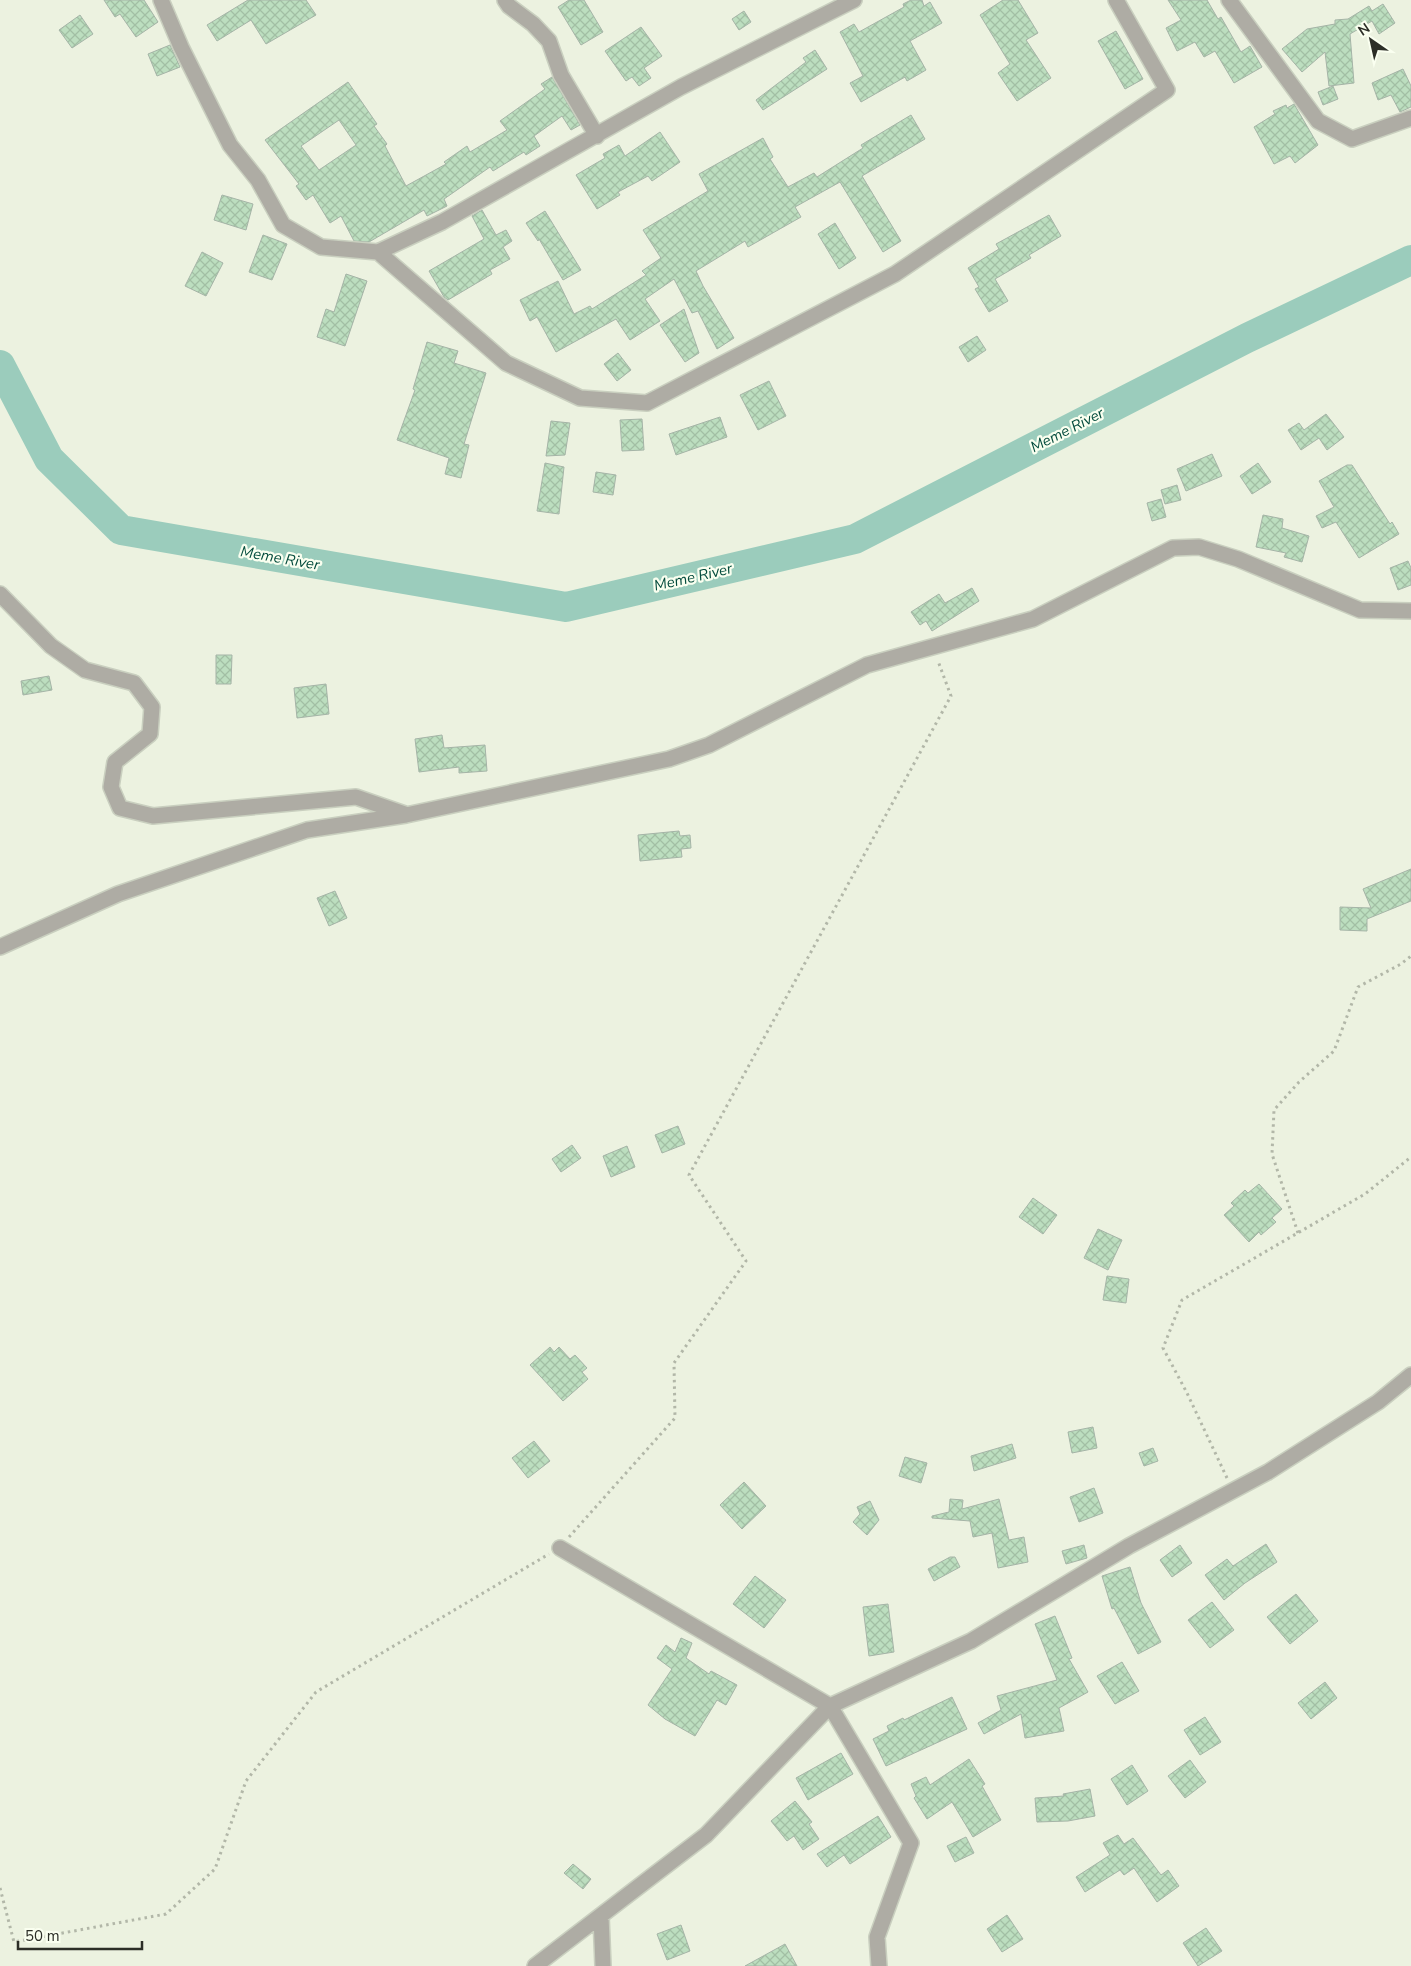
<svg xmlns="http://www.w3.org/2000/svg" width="1411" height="1966" font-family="'Nunito Sans',sans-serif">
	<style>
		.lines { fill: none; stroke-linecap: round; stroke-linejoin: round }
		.river { stroke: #9bccbc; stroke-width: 30 }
		.building { fill: url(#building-cross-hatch); stroke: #a5b4a7; fill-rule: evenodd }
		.street-casing { stroke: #c9cfbf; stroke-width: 18 }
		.path { stroke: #b2b7a8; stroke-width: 3; stroke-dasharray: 2.5 4; stroke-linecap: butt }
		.street { stroke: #aeaca4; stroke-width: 15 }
		.labels { text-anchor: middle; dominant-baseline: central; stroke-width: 4.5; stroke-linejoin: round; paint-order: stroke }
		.water-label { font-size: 15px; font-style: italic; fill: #034b3c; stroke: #fafff0 }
	</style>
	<defs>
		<pattern id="building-cross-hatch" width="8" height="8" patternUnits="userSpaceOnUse" patternTransform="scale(1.25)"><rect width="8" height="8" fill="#bcdebf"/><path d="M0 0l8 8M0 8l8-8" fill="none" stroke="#a2bfa4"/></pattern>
	</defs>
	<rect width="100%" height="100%" fill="#ecf2e0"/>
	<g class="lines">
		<path class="river" d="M0 365 49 459 121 530 566 607 855 539 1247 338 1411 260"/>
	</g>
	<path class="building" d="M104 0H144L158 22 136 37 120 14 115 17Z
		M248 0H306L316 15 266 44 251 20 217 41 207 25Z
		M569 0H584L603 32 581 45 558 7Z
		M911 0H922L924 6 930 2 942 23 910 41 926 70 907 81 905 77 861 102 850 83 863 76 840 32 854 24 859 32 904 7 903 4Z
		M1003 0H1018L1038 33 1026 40 1051 78 1017 101 998 73 1010 64 980 15Z
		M1168 0H1207L1218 19 1221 17 1241 52 1250 46 1262 67 1234 83 1215 51 1204 57 1195 42 1177 51 1166 28 1181 20Z
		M1383 4 1395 23 1379 34 1372 21 1350 34 1354 83 1329 86 1325 52 1302 72 1282 49 1307 29 1335 24V20L1348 19 1369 6 1372 11Z
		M744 11 751 22 739 30 732 19Z
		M80 15 93 34 72 48 59 30Z
		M641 27 662 56 644 68 651 78 639 86 632 77 626 81 605 51Z
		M1116 31 1143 79 1125 89 1098 41Z
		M170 45 180 67 157 76 148 54Z
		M815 50 827 69 763 110 756 100 806 62 803 58Z
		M1403 69 1411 86V107L1400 112 1391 95 1378 100 1372 83Z
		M552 77 580 125 571 130 562 116 534 136 540 146 526 155 524 152 493 171 490 167 444 199 447 206 427 216 424 210 369 242 354 241 341 216 330 223 313 195 306 200 296 186 299 184 265 140 348 82 377 124 374 126 387 144 385 146 406 186 446 164 444 162 467 146 470 152 507 130 500 121 545 89 541 84ZM339 120 356 145 319 170 301 146Z
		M1333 86 1338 99 1323 105 1318 92Z
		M1294 104 1318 145 1295 163 1290 156 1274 164 1254 127 1275 114 1273 111 1286 105 1287 108Z
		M911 115 925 139 862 176 901 241 883 252 840 182 795 207 801 217 748 247 745 241 696 271 703 286 734 338 717 349 698 311 692 313 674 279 645 299 660 321 630 340 616 319 556 352 537 317 530 321 520 300 558 281 574 314 590 306 592 309 646 275 642 271 661 258 643 230 708 191 699 174 763 138 773 157 770 159 788 187 814 173 817 177 863 148 861 145Z
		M660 132 680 162 652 181 648 176 618 192 620 195 597 209 576 175 605 158 603 154 619 145 625 156Z
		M222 195 253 204 246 230 214 220Z
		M482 210 496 235 506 230 512 241 503 247 510 259 490 270 492 274 448 300 444 297 429 271 484 239 472 216Z
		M545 211 581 270 563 280 539 239 538 241 526 223Z
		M1049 215 1061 236 1029 255 1031 258 995 279 1008 301 989 312 975 289 979 287 968 268 999 249 996 244Z
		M835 223 856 258 839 269 818 234Z
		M263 235 287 244 272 280 249 272Z
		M202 252 223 263 206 296 185 286Z
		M346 274 367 281 345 346 317 337 326 309 334 312Z
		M684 309 699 353 685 362 660 325Z
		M977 336 986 350 968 362 959 347Z
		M427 342 458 351 454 363 486 373 464 444 469 445 461 478 445 474 449 458 397 440 415 390 413 389Z
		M618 353 631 370 617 381 604 364Z
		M769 381 786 416 758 430 740 395Z
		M1326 414 1344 437 1327 450 1319 438 1301 450 1288 430 1299 423 1304 430Z
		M720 417 727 437 676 455 669 434Z
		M642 419 644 450 622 451 620 420Z
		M551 421 570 423 565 455 546 456Z
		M1212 454 1222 476 1186 491 1177 469Z
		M545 463 564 467 559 514 537 511Z
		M1258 463 1271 482 1252 494 1240 476Z
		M1347 465H1352L1390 524 1392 522 1399 534 1359 558 1336 522 1322 528 1316 516 1334 507 1319 481Z
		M596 472 616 475 613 495 593 492Z
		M1177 485 1181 500 1165 504 1161 490Z
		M1161 499 1166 517 1152 521 1147 503Z
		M1263 515 1283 519 1282 528 1309 536 1302 562 1284 557 1286 553 1256 547Z
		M1408 561 1411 568V585L1398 590 1390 568Z
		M972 588 979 601 932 631 926 621 920 625 911 612 939 594 945 603Z
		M216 655H232L231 684H216Z
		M49 676 52 690 23 695 21 681Z
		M326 684 329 714 297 718 294 688Z
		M442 735 444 748 485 745 487 771 459 773V767L419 772 415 739Z
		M679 831 680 836 690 835 691 848 681 849 682 857 640 861 638 835Z
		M1411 869V901L1367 919V931L1340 930V907L1371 908 1363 889Z
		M335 891 347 918 329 926 317 898Z
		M678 1126 685 1144 662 1153 655 1135Z
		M572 1145 581 1158 561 1172 552 1159Z
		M627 1146 635 1167 611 1177 603 1156Z
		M1259 1184 1282 1209 1272 1218 1276 1222 1261 1235 1259 1232 1249 1242 1224 1215 1234 1206 1231 1203 1245 1190 1248 1193Z
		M1033 1198 1057 1215 1043 1234 1019 1217Z
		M1098 1229 1122 1240 1108 1270 1084 1258Z
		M1107 1276 1129 1279 1126 1303 1103 1300Z
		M550 1347 554 1352 559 1347 570 1359 575 1355 587 1368 582 1372 588 1379 563 1401 530 1365Z
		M1093 1427 1097 1448 1072 1453 1068 1432Z
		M534 1441 550 1461 528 1478 512 1458Z
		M1012 1444 1016 1458 974 1471 971 1456Z
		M1153 1448 1158 1461 1144 1466 1139 1453Z
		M905 1457 927 1463 921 1483 899 1476Z
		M744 1482 766 1506 742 1529 720 1505Z
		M1094 1488 1103 1513 1079 1522 1070 1497Z
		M950 1499 963 1500 962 1509 999 1499 1009 1540 1024 1537 1028 1562 998 1568 992 1533 973 1537 970 1521 932 1518V1516L949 1512Z
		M870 1501 879 1520 867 1535 853 1522 860 1514 857 1507Z
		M1266 1544 1277 1562 1245 1583 1224 1600 1205 1575 1227 1559 1233 1566Z
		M1084 1545 1087 1558 1066 1564 1062 1551Z
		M1180 1545 1192 1563 1172 1577 1160 1560Z
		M950 1557H955L960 1567 934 1581 928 1569Z
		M1130 1567 1141 1603 1161 1642 1138 1654 1114 1608 1112 1609 1102 1576Z
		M755 1576 786 1600 764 1628 733 1604Z
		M1296 1594 1318 1621 1290 1644 1267 1617Z
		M1212 1602 1234 1630 1210 1648 1188 1620Z
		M888 1604 894 1652 869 1656 863 1607Z
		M1055 1616 1072 1658 1069 1659 1088 1692 1059 1708 1064 1731 1025 1738 1021 1714 984 1734 978 1723 1001 1710 997 1696 1057 1680 1035 1624Z
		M681 1638 692 1643 686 1658 709 1674 711 1671 737 1685 726 1705 717 1700 695 1736 665 1719 648 1705 672 1669 657 1658 666 1645 675 1652Z
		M1122 1662 1139 1691 1115 1704 1097 1676Z
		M1325 1682 1337 1698 1311 1719 1298 1703Z
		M952 1697 967 1729 886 1766 873 1739 889 1731 887 1726 903 1718 904 1720Z
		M1205 1717 1221 1742 1200 1755 1184 1730Z
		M841 1753 853 1774 808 1800 796 1778Z
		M969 1759 985 1784 982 1786 1001 1820 973 1837 952 1802 927 1819 914 1798 916 1796 911 1784 926 1777 930 1785Z
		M1190 1760 1206 1782 1185 1798 1168 1776Z
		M1132 1765 1148 1791 1127 1805 1111 1779Z
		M1090 1789 1095 1816 1068 1821 1037 1822 1035 1798 1064 1796 1063 1794Z
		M795 1801 812 1822 809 1824 819 1839 803 1850 794 1836 787 1841 771 1821Z
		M878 1816 891 1837 850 1864 844 1855 827 1867 817 1854Z
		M1118 1835 1124 1844 1133 1838 1161 1875 1168 1870 1179 1886 1157 1902 1134 1868 1124 1875 1120 1870 1085 1892 1076 1877 1110 1855 1103 1843Z
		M966 1837 974 1853 955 1862 947 1846Z
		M573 1864 591 1879 583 1889 564 1873Z
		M1007 1915 1023 1939 1002 1952 987 1929Z
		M681 1925 690 1951 667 1960 657 1934Z
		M1206 1928 1222 1951 1198 1966 1183 1943Z
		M785 1944 797 1966H745Z"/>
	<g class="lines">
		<g class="street-casing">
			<path id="street" d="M161 0 181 47 230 145 258 180 283 225 321 247 378 252 442 222 681 87 854 0
				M505 0 509 6 533 24 549 41 561 75 597 136
				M1229 0 1318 121 1352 139 1411 118
				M378 252 506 363 580 398 647 403 895 274 1167 90 1116 0
				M0 594 51 646 85 670 134 683 152 707 150 734 115 762 111 787 120 808 153 816 356 797 405 814
				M0 947 118 894 307 830 406 815 669 759 709 745 867 665 1033 619 1173 548 1199 547 1238 559 1360 610 1411 611
				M601 1916 603 1966
				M535 1966 706 1835 830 1706 560 1548
				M879 1966 877 1937 911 1843 830 1706 971 1641 1129 1546 1268 1472 1378 1402 1411 1375"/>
		</g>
		<path class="path" d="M1298 1233 1272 1154 1274 1110 1299 1082 1334 1051 1358 987 1401 964 1411 956
			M1227 1478 1187 1393 1163 1348 1182 1300 1365 1194 1411 1157
			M569 1537 675 1418 674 1363 746 1261 689 1175 951 696 938 661
			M0 1888 14 1942 166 1914 215 1869 246 1781 316 1692 549 1554"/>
		<use href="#street" class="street"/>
	</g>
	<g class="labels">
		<g class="water-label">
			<text transform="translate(1067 430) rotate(-27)">Meme River</text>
			<text transform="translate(280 558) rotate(10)">Meme River</text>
			<text transform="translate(693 577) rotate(-13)">Meme River</text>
		</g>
	</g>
	<g transform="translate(1371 40) rotate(326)" stroke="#fafff0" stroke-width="4" paint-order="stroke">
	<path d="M0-4L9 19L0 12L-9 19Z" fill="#2c2e27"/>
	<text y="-8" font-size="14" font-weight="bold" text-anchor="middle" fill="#2c2e27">N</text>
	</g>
	<path d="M18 1941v8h124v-8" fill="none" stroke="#2c2e27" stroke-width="2.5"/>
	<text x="25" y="1941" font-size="15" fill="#2c2e27" stroke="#fafff0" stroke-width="4" paint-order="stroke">50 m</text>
</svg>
